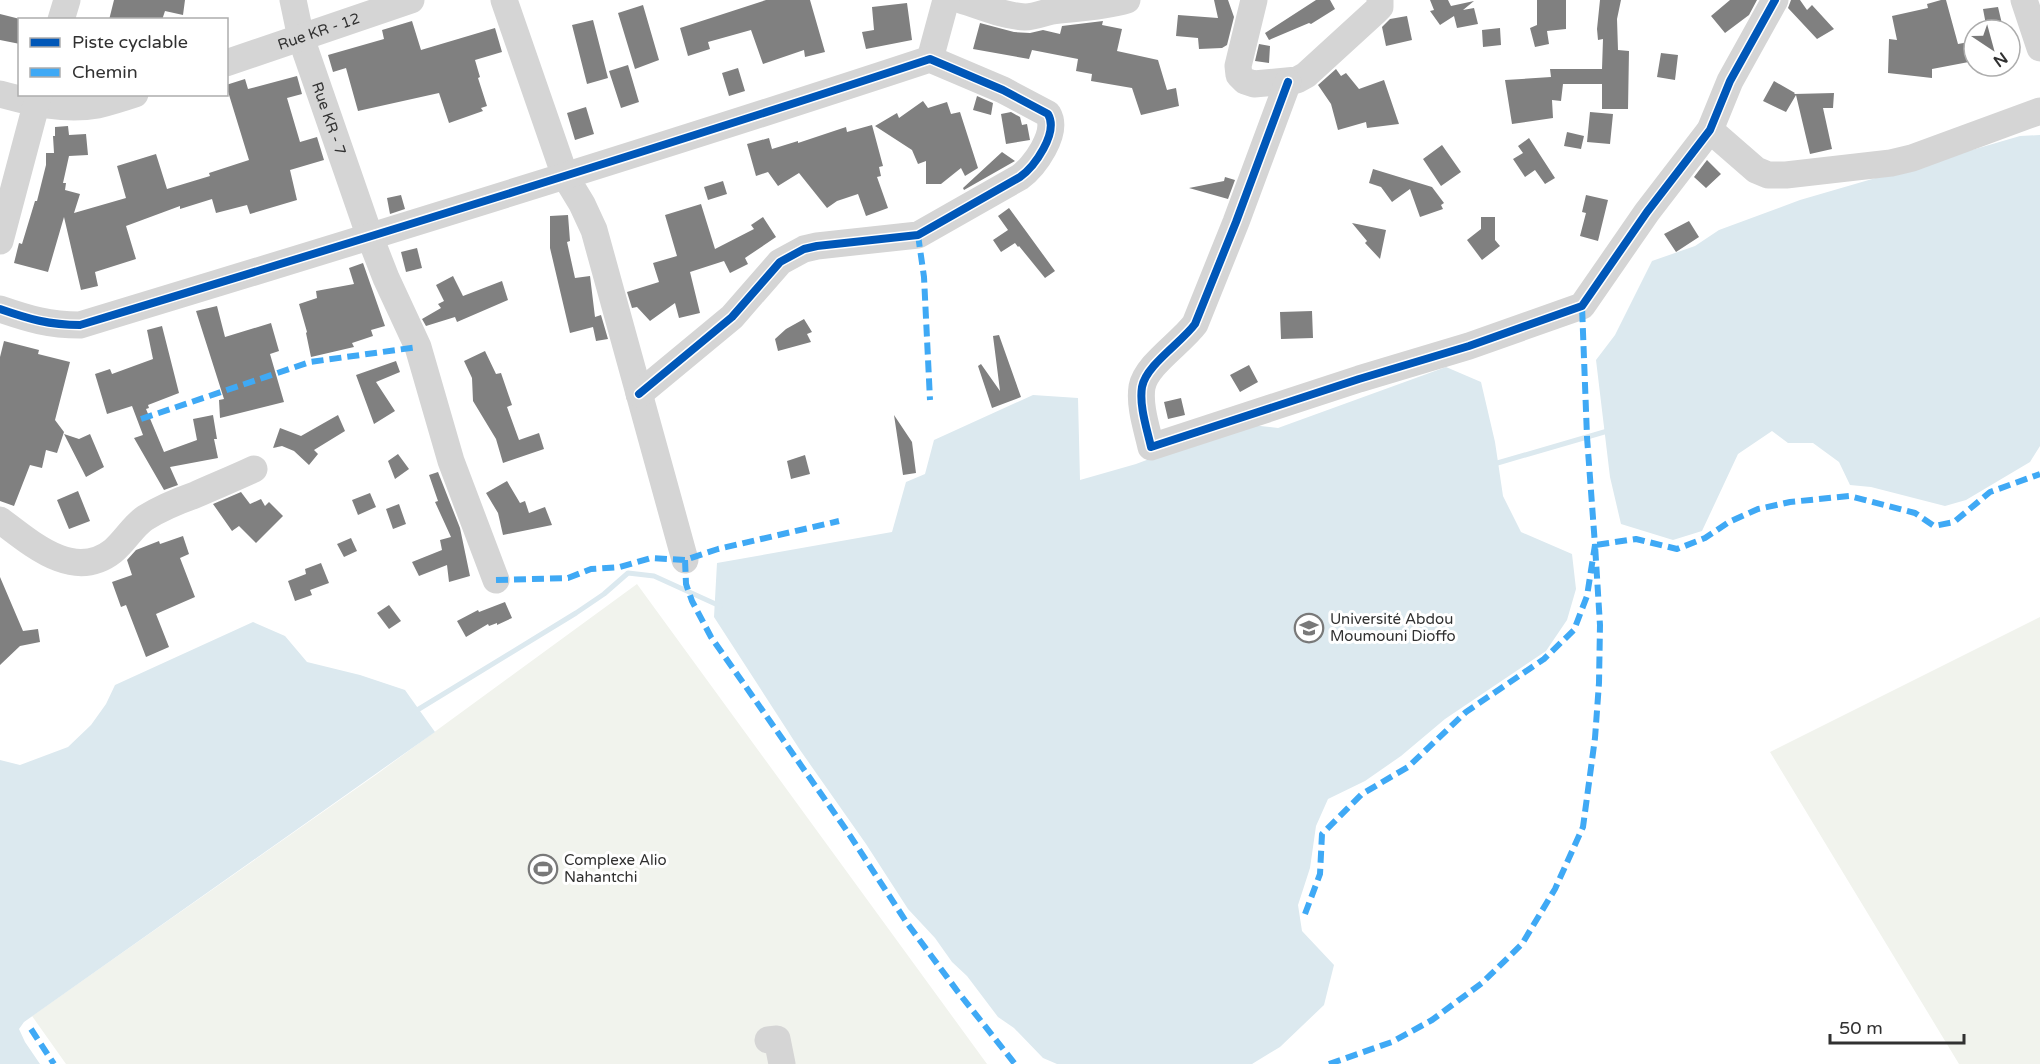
<svg xmlns="http://www.w3.org/2000/svg" width="2040" height="1064" font-family="'Varela Round',sans-serif">
	<style>
		.green { fill: #f1f3ed }
		.water { fill: #dce9ef }
		.lines { fill: none; stroke-linecap: round; stroke-linejoin: round }
		.stream { stroke: #dce9ef; stroke-width: 5 }
		.building { fill: #808080 }
		.minor { stroke: #d5d5d5; stroke-width: 27 }
		.quiet { stroke: #3fa9f5; stroke-width: 6; stroke-dasharray: 12 6; stroke-linecap: butt }
		.cycleway-casing { stroke: #fff; stroke-width: 11 }
		.cycleway { stroke: #0057b8; stroke-width: 8 }
		.labels { text-anchor: middle; dominant-baseline: central; stroke-width: 6; stroke-linejoin: round; paint-order: stroke }
		.street-label { font-size: 15px; fill: #313131; stroke: #fff }
		.poi-label { font-size: 15px; fill: #313131; stroke: #fff; text-anchor: start }
	</style>
	<rect width="100%" height="100%" fill="#fff"/>
	<path class="green" d="M637 584 987 1064H66L32 1016 377 774Z
		M2040 617V1064H1959L1770 752Z"/>
	<path class="water" d="M2040 135V446L2030 462 1966 500 1945 506 1871 487 1850 485 1839 462 1813 443H1788L1772 431 1738 454 1702 531 1673 540 1621 524 1610 477 1596 360 1615 335 1652 261 1695 246 1719 230 1800 200 2020 136Z
		M1446 367 1481 382 1495 442 1503 496 1521 532 1572 554 1576 589 1567 620 1546 651 1445 719 1401 756 1365 781 1328 799 1316 826 1310 868 1298 905 1302 931 1334 965 1324 1005 1280 1047 1252 1064H1057L1043 1058 1014 1028 998 1017 967 976 952 962 935 938 908 909 866 844 800 750 714 617 717 563 892 532 906 482 925 474 934 440 1033 395 1078 398 1080 480 1136 464 1242 424 1278 428Z
		M253 622 285 636 307 662 360 675 405 690 435 732 24 1022 19 1029 25 1042 40 1064H0V760L20 765 68 747 91 725 106 704 115 685Z"/>
	<g class="lines">
		<path class="stream" d="M1494 464 1611 430
			M414 712 576 613 604 594 628 573 654 576 720 606"/>
	</g>
	<path class="building" d="M114 0H185L183 15 165 11 162 20H109Z
		M766 0H810L825 52 805 57 804 50 763 64 751 30 708 42 710 49 688 56 680 28Z
		M1214 0H1228L1234 17 1227 45 1222 48 1199 49 1198 38 1176 36 1178 15 1218 18Z
		M1316 0H1330L1335 9 1311 24 1309 23 1269 40 1265 33Z
		M1430 0H1448L1451 6 1474 1 1463 10 1474 8 1478 24 1457 28 1454 16 1440 25 1430 11 1434 10Z
		M1537 0H1566V29L1547 31 1549 44 1535 47 1530 28 1537 25Z
		M1600 0H1621L1617 19 1618 50 1629 51 1628 109H1602V84H1563L1561 101 1552 100 1553 118 1512 124 1505 80 1551 77 1550 69H1602L1603 39 1598 40 1597 29Z
		M1730 0H1757L1749 15 1725 33 1711 16Z
		M1791 0H1800L1807 10 1812 5 1834 29 1817 39 1788 8Z
		M1941 0H1946L1958 44 1974 41V61L1932 69V78L1888 73 1889 39 1897 40 1892 16 1928 8 1927 4Z
		M907 3 912 40 866 49 862 32 874 30 872 7Z
		M643 5 659 60 635 69 618 13Z
		M1998 7 2003 28 1987 30 1983 9Z
		M0 14 20 19V44L0 40Z
		M1407 16 1412 40 1386 46 1382 27 1390 19Z
		M593 20 608 78 587 84 572 25Z
		M412 21 421 50 495 28 502 52 475 60 480 77 478 78 487 106 481 108 483 111 449 123 439 93 358 111 346 68 333 72 328 55 384 39 382 30Z
		M1103 21 1102 25 1122 29 1117 51 1158 60 1167 90 1176 88 1179 106 1141 115 1132 88 1091 81 1092 74 1076 71 1078 59 1032 50 1029 59 973 49 980 23 1014 32 1030 33 1043 30 1060 34 1062 26Z
		M1500 28 1501 45 1483 47 1482 30Z
		M1259 44 1270 46 1269 63 1255 61Z
		M1661 53 1678 55 1675 80 1657 77Z
		M628 65 639 102 621 108 609 71Z
		M738 68 745 91 729 96 722 73Z
		M1336 69 1341 76 1346 73 1359 89 1384 80 1399 124 1367 128 1366 122 1338 130 1331 104 1318 85Z
		M297 76 302 94 287 98 300 142 317 137 324 160 290 170 297 200 250 214 247 205 216 213 212 199 180 209V206L126 226 136 259 95 272 98 286 81 290 64 217 48 272 14 263 19 243 22 244 35 201H37L46 165V153H54L53 136H55V127L68 126 69 135 86 134 88 155 69 156 63 183H66L65 190 80 194 74 213 126 198 117 166 156 154 167 189 210 176 209 173 249 160 226 85 245 79 248 89Z
		M1774 81 1795 93 1794 94 1834 93 1833 108H1823L1832 149 1810 154 1796 95 1786 112 1763 101Z
		M977 96 993 103 991 115 973 110Z
		M923 101 928 108 947 102 951 114 960 112 978 168 965 176 961 168 941 184H926V161L918 164 912 150 875 126 897 113 899 118Z
		M586 107 594 134 575 140 567 113Z
		M1011 112 1020 117 1022 125 1027 124 1030 140 1006 144 1001 114Z
		M1590 112 1613 114 1610 144 1587 142Z
		M872 125 883 166 879 167 881 176 877 177 888 208 866 216 858 194 837 201 827 208 799 173 778 186 768 172 756 176 747 144 769 138 772 149 798 141V143L846 127 847 132Z
		M1567 132 1584 136 1581 149 1564 146Z
		M1529 138 1555 178 1545 184 1535 170 1525 177 1513 159 1523 153 1518 146Z
		M1442 145 1461 172 1441 186 1423 159Z
		M1002 152 1015 161 964 190 963 188Z
		M1707 160 1721 174 1706 188 1694 177Z
		M1373 169 1432 187 1444 203 1441 205 1443 209 1420 217 1410 189 1392 202 1381 187 1369 183Z
		M1225 177 1235 180 1228 199 1189 188 1224 181Z
		M723 181 727 194 708 200 704 187Z
		M401 195 405 209 390 214 387 198Z
		M1586 195 1608 200 1598 241 1580 236 1586 213 1582 212Z
		M701 204 715 249 754 229 751 225 763 217 776 237 745 258 748 264 730 273 724 261 690 272 700 313 679 318 675 303 650 321 637 307 632 308 627 292 659 282 653 263 677 256 665 215Z
		M1009 208 1055 271 1045 278 1019 246 1018 247 1015 243 1001 252 993 240 1008 230 998 216Z
		M568 215 570 241 567 242 575 278 590 276 595 317 601 315 608 339 596 341 593 327 570 333 550 248V216Z
		M1481 217H1495V240L1500 246 1482 260 1467 240 1481 229Z
		M1689 221 1699 237 1676 252 1664 234Z
		M1352 223 1386 230 1380 259 1365 243 1367 241Z
		M417 248 422 268 406 272 401 252Z
		M363 263 385 326 371 330 373 336 352 343 354 347 311 357 306 333 307 332 299 304 317 298 316 291 354 284 349 268Z
		M453 276 463 296 502 281 508 300 457 322 455 317 426 326 422 319 441 308 438 304 444 301 436 285Z
		M217 306 225 337 271 323 279 351 270 354 284 402 220 418 219 400 224 399 196 311Z
		M1312 311 1313 338 1281 339 1280 312Z
		M804 319 812 332 807 334 811 342 778 351 775 339 786 329Z
		M162 326 179 393 148 405 149 408 146 409 164 452 197 440 193 419 213 415 217 439H214L218 458 170 467 178 485 164 490 134 438 143 435 132 406 107 414 95 374 110 369 112 374 153 359 147 330Z
		M999 335 1021 397 992 408 978 366 981 364 1000 391 993 336Z
		M4 341 39 350 38 354 70 362 55 420 64 432 57 453 46 450 42 468 30 465 14 506 0 501V357Z
		M485 351 496 374 501 373 512 405 507 407 519 440 539 433 544 449 503 463 496 439 473 401 472 378 464 361Z
		M396 361 400 372 376 382 395 411 374 424 356 375Z
		M1249 365 1258 382 1240 392 1230 375Z
		M1181 398 1185 415 1168 419 1164 402Z
		M338 415 345 431 314 450 318 454 309 465 294 451 282 446 273 448 280 428 301 436Z
		M894 415 912 442 916 473 903 475Z
		M64 434 79 439 90 434 104 467 86 477Z
		M398 454 409 469 395 479 388 461Z
		M805 455 810 474 791 479 787 461Z
		M438 472 460 528 470 576 449 582 447 565 419 576 412 562 442 550 440 540 451 537 435 502 438 501 429 475Z
		M507 481 520 503 525 501 529 513 545 507 552 525 503 535 498 513 486 493Z
		M78 491 90 521 69 529 57 500Z
		M241 492 250 504 261 499 265 506 269 502 283 516 256 543 239 526 232 531 213 504Z
		M370 493 376 507 358 515 352 500Z
		M399 504 406 524 393 529 386 509Z
		M183 536 189 554 180 558 195 597 156 614 169 647 146 657 126 605 121 607 112 582 132 575 127 560 136 550 159 541 160 544Z
		M351 538 357 551 344 557 337 544Z
		M321 563 329 583 310 590 312 595 295 601 288 581 306 574 305 569Z
		M0 577 23 631 38 629 40 642 20 646 0 665Z
		M505 602 512 618 497 625V623L489 626 488 624 466 637 457 621 478 610 479 612Z
		M389 605 401 621 389 629 377 613Z"/>
	<g class="lines">
		<g class="minor">
			<path id="s1" d="M293 0 301 38 370 237 386 278 418 347 451 461 496 580"/>
			<path d="M504 0 565 176 582 204 594 230 685 560"/>
			<path d="M961 0C981 6 1003 16 1025 17 1035 17 1043 13 1052 11 1078 8 1103 7 1127 0"/>
			<path d="M1254 0 1238 66 1239 75 1245 81 1254 84 1297 80 1306 75 1376 11 1380 7V0"/>
			<path d="M2024 0 2040 48"/>
			<path d="M61 20 67 0"/>
			<path d="M930 59 946 0"/>
			<path id="s2" d="M226 63 411 0"/>
			<path d="M1288 82 1236 222 1195 324C1181 343 1146 365 1142 387 1139 406 1147 429 1151 447L1359 379 1469 346 1582 306 1647 212 1710 130 1730 81 1775 0"/>
			<path d="M0 94C33 103 64 111 98 105 110 102 123 98 135 94"/>
			<path d="M1710 130 1756 170 1768 175H1786L1891 163 1912 158 2040 111"/>
			<path d="M0 241 39 94"/>
			<path d="M0 309C29 319 49 325 80 325 364 239 648 152 930 59L1003 90 1048 114C1059 133 1034 167 1020 177L918 235 817 246 804 249 780 262 732 317 639 394"/>
			<path d="M0 520C32 544 74 582 113 551 125 541 133 526 145 518 161 508 178 501 195 495 215 486 235 478 254 469"/>
			<path d="M768 1040 777 1039 782 1064"/>
		</g>
		<path class="quiet" d="M918 235 924 277 930 400
			M141 419 310 362 418 347
			M685 560 686 584 692 601 711 637 847 831 907 923 958 992 1015 1064
			M496 580 568 578 591 569 620 567 651 558 685 560 718 549 839 521
			M1305 914 1320 874 1322 834 1362 794 1408 767 1466 712 1544 659 1574 630 1587 596 1595 545 1587 437 1582 306
			M31 1029 54 1064
			M1329 1064 1392 1042 1432 1020 1482 983 1522 944 1555 889 1583 827 1595 738 1599 683 1600 625 1595 545 1636 539 1677 549 1705 538 1729 522 1758 509 1790 502 1849 496 1915 513 1934 526 1954 522 1990 492 2040 474"/>
		<g class="cycleway-casing">
			<path id="cycleway" d="M1288 82 1236 222 1195 324C1181 343 1146 365 1142 387 1139 406 1147 429 1151 447L1359 379 1469 346 1582 306 1647 212 1710 130 1730 81 1775 0
				M0 309C29 319 49 325 80 325 364 239 648 152 930 59L1003 90 1048 114C1059 133 1034 167 1020 177L918 235 817 246 804 249 780 262 732 317 639 394"/>
		</g>
		<use href="#cycleway" class="cycleway"/>
	</g>
	<defs>
		<g id="university-ring" transform="scale(1.5)"><circle r="9.5" fill="#fff" stroke="#797979" stroke-width="1.5"/><path d="M0-5L7-2L0 1L-7-2ZM-4 1L0 2.5L4 1V4Q0 6-4 4Z" fill="#797979"/></g>
		<g id="stadium-ring" transform="scale(1.5)"><circle r="9.5" fill="#fff" stroke="#797979" stroke-width="1.5"/><path d="M0-5a6.5 5 0 1 0 0 10a6.5 5 0 1 0 0-10ZM-3.5-1.8h7v3.6h-7Z" fill="#797979"/></g>
	</defs>
	<g fill-rule="evenodd">
		<use href="#university-ring" x="1309" y="628"/>
		<use href="#stadium-ring" x="543" y="869"/>
	</g>
	<g class="labels">
		<g class="street-label">
			<text stroke="none"><textPath href="#s2" startOffset="98">Rue KR - 12</textPath></text>
			<text stroke="none"><textPath href="#s1" startOffset="124">Rue KR - 7</textPath></text>
		</g>
		<g class="poi-label">
			<text x="1330" y="619">Université Abdou<tspan x="1330" dy="17">Moumouni Dioffo</tspan></text>
			<text x="564" y="860">Complexe Alio<tspan x="564" dy="17">Nahantchi</tspan></text>
		</g>
	</g>
	<rect x="18" y="18" width="210" height="78" fill="#ffffff" stroke="#adadad" stroke-width="1.5"/>
	<rect x="30" y="38" width="30" height="9" fill="#0057b8" stroke="#adadad" stroke-width="1.5"/>
	<text x="72" y="48" font-size="18" fill="#313131">Piste cyclable</text>
	<rect x="30" y="68" width="30" height="9" fill="#3fa9f5" stroke="#adadad" stroke-width="1.5"/>
	<text x="72" y="78" font-size="18" fill="#313131">Chemin</text>
	<g transform="translate(1992 48) rotate(144)"><circle r="28" fill="#ffffff" stroke="#adadad" stroke-width="1.5"/>
	<path d="M0-4.5L10 22L0 15L-10 22Z" fill="#797979"/>
	<text y="-9" font-size="16" font-weight="bold" text-anchor="middle" fill="#313131">N</text>
	</g>
	<path d="M1830 1034v9h134v-9" fill="none" stroke="#313131" stroke-width="3"/>
	<text x="1839" y="1034" font-size="18" fill="#313131" stroke="#ffffff" stroke-width="4.5" paint-order="stroke">50 m</text>
</svg>
